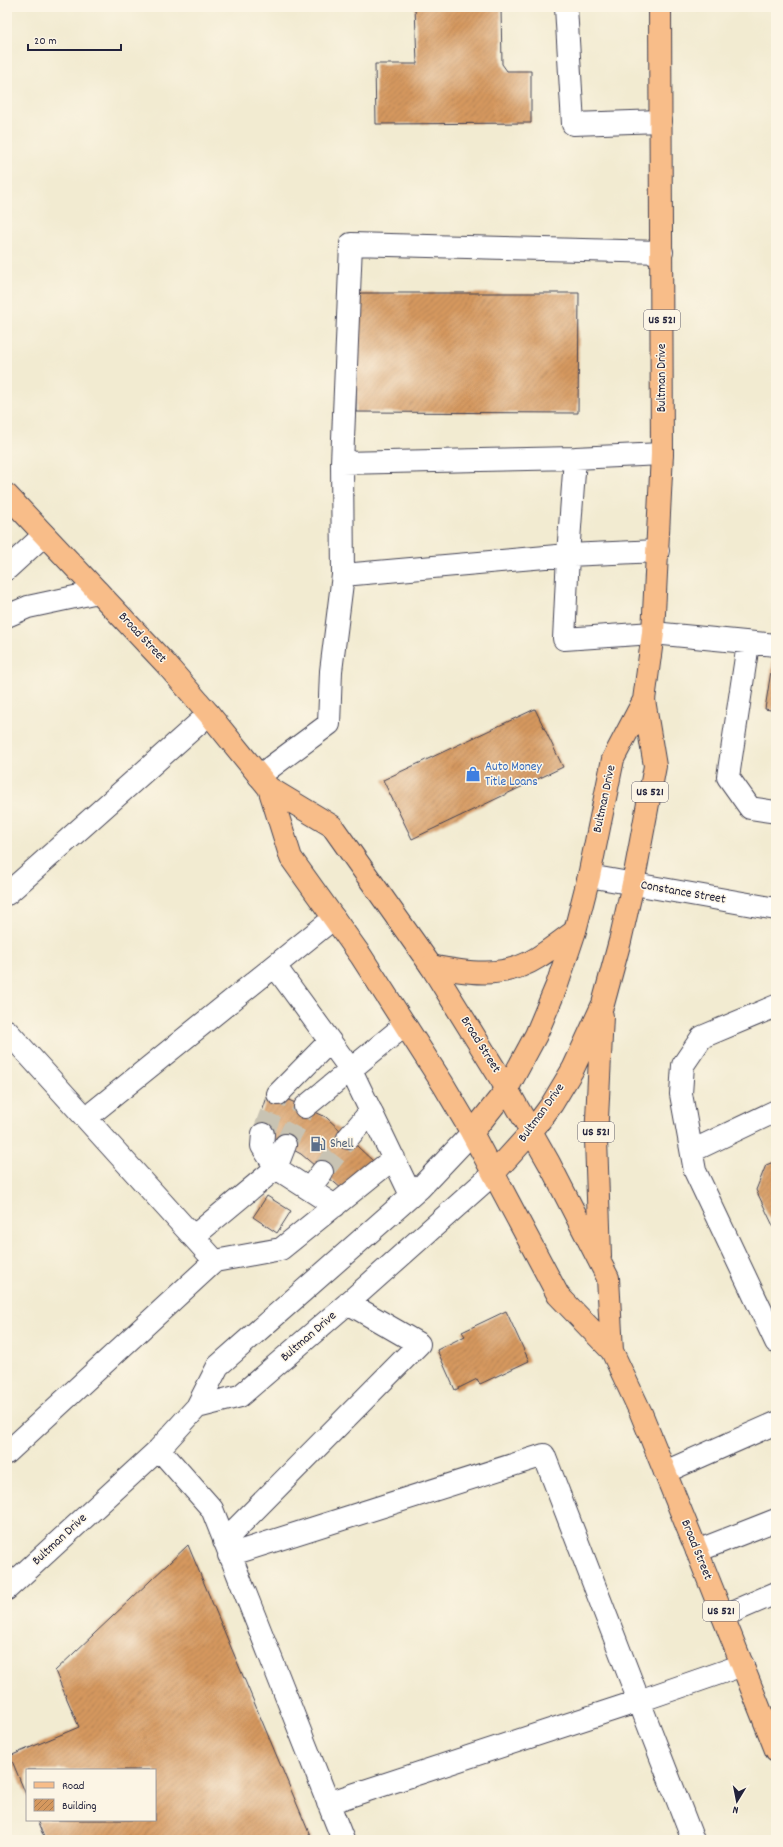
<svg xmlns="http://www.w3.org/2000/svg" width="783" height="1847" font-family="Dekko,sans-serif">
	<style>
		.building { fill: url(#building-hatch) }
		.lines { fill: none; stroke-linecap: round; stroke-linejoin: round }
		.minor-tunnel { stroke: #c8c3b3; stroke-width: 22; stroke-dasharray: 22 11; stroke-linecap: butt }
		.minor-casing { stroke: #414052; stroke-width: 24 }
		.major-casing { stroke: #414052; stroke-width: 24 }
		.highway-casing { stroke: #414052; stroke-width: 24 }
		.minor { stroke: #fff; stroke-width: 22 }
		.major { stroke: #f8bd89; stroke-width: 22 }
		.highway { stroke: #f8bd89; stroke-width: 22 }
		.labels { text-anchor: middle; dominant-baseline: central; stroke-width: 3; stroke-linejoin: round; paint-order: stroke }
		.shield { fill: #fcf5e5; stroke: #63616e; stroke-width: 1 }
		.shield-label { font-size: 12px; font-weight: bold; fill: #22223b }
		.street-label { font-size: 13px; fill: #22223b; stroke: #fcf5e5 }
		.shop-label { font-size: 13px; fill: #366cbe; stroke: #fcf5e5; text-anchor: start }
		.service-label { font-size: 13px; fill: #4e5e75; stroke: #fcf5e5; text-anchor: start }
	</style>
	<defs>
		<pattern id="building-hatch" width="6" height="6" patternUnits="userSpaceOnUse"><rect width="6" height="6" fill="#d5985e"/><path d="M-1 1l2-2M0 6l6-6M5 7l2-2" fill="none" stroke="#ac7c4f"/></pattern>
	</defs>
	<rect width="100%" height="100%" fill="#fcf5e5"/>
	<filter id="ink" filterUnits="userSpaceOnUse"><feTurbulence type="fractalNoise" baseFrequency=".025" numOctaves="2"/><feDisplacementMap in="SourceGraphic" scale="8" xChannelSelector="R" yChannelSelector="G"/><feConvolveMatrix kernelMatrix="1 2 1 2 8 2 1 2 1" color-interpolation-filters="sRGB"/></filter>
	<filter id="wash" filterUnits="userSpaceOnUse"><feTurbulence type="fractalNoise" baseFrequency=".012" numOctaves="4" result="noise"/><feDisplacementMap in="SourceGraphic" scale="16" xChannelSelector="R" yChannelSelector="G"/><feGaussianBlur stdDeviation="0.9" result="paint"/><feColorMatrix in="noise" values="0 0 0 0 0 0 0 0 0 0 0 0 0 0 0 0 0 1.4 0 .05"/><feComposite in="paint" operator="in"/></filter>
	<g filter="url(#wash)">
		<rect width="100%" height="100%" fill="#f2ebd1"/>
		<g id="blocks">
			<path class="building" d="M415 7H509V8L501 9 502 64 507 71H531V123L376 124 375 64H417Z
				M356 293H579L578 413 356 412Z
				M774 652 776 653V711L765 709Z
				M535 709 563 767 412 839 383 780Z
				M269 1091 326 1117 374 1162 342 1189 301 1154 256 1130Z
				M776 1161V1232L756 1190 766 1165Z
				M267 1196 291 1211 277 1233 253 1217Z
				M506 1311 529 1361 480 1384 477 1379 455 1390 437 1350 465 1336 462 1332Z
				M188 1545 312 1840H45L37 1820H155V1770H27V1797L10 1756 79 1727 55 1671Z"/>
		</g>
	</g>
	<g filter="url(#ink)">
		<use href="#blocks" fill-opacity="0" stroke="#414052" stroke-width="1"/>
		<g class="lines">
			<path class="minor-tunnel" d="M263 1134 278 1094
				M285 1145 305 1107
				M322 1172 348 1138"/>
			<g class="minor-casing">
				<path id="minor" d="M566 7 573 124 661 121
					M662 454 575 458 342 463 351 244 662 252
					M575 458 568 555 658 551
					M342 463 343 575 568 555 564 639 653 633 776 645
					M7 569 44 535
					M7 616 28 607 98 592
					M748 644 728 777 750 808 776 812
					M259 776 329 724 331 671 343 575
					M589 876 776 909
					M7 894 209 714
					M275 966 351 1070 411 1195
					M776 1006 702 1037 683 1065 681 1094 695 1171 776 1342
					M7 1031 215 1261
					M278 1094 330 1041
					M305 1107 405 1025
					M86 1118 334 918
					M263 1134 262 1146 276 1168
					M348 1138 371 1111
					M692 1151 776 1111
					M276 1168 285 1145
					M309 1189 322 1172
					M193 1237 276 1168 335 1206
					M197 1407 240 1396 348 1303 494 1173
					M159 1449 212 1509 343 1840
					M7 1453 215 1261 281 1249 394 1158
					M665 1472 776 1423
					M224 1541 419 1344 348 1303
					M697 1551 776 1520
					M229 1555 544 1455 639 1701 743 1665
					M7 1589 159 1449 197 1407 218 1366 420 1188 472 1133
					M723 1616 776 1593
					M328 1803 639 1701 693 1840"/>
			</g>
			<g class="major-casing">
				<path id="major" d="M7 495 165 663 209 714 269 788 291 858 361 956 443 1084 472 1133
					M269 788 332 826 431 966 507 1089"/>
			</g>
			<g class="highway-casing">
				<path id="highway" d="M644 700 613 759 589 876 575 931 557 985 536 1035 507 1089 472 1133 558 1295 612 1351 641 1413 697 1551 776 1750
					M431 966C466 973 504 979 537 958 550 950 562 940 575 931
					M507 1089 549 1163 608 1278 612 1351
					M494 1173 532 1131 552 1104 573 1069 603 1004 620 941 633 884 655 766 644 700 653 633 662 454 660 7
					M600 1256 596 1139 602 1016"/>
			</g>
			<use href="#minor" class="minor"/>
			<use href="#major" class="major"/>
			<use href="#highway" class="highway"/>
		</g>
	</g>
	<defs>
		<g id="shop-bare" transform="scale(1.2)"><path d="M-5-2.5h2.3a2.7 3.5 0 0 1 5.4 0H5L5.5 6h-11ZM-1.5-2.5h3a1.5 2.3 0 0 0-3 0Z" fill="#3f7fe0" stroke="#fcf5e5" stroke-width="2.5" paint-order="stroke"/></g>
		<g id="fuel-bare" transform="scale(1.2)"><path d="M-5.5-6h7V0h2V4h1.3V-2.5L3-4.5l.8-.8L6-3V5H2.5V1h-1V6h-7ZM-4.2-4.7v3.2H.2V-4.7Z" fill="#5c6f8a" stroke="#fcf5e5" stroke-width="2.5" paint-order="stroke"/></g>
	</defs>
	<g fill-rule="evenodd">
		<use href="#shop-bare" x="473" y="774"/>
		<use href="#fuel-bare" x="318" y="1144"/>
	</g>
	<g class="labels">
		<g class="shield">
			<rect x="644" y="310" width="36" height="20" rx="3"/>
			<rect x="632" y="782" width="36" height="20" rx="3"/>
			<rect x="578" y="1122" width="36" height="20" rx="3"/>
			<rect x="703" y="1601" width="36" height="20" rx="3"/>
		</g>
		<g class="shield-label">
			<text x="662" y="320">US 521</text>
			<text x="650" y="792">US 521</text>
			<text x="596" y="1132">US 521</text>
			<text x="721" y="1611">US 521</text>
		</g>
		<g class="street-label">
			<text transform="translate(662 378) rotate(-90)">Bultman Drive</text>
			<text transform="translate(142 638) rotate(47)">Broad Street</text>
			<text transform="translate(605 799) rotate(-78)">Bultman Drive</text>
			<text transform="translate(683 893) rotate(10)">Constance Street</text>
			<text transform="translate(480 1045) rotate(58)">Broad Street</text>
			<text transform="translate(542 1113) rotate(-54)">Bultman Drive</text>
			<text transform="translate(309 1337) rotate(-41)">Bultman Drive</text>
			<text transform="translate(60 1540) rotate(-43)">Bultman Drive</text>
			<text transform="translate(696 1550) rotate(68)">Broad Street</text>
		</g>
		<g class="shop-label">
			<text x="485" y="767">Auto Money<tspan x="485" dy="15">Title Loans</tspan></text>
		</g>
		<g class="service-label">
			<text x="330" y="1144">Shell</text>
		</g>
	</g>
	<rect width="783" height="1847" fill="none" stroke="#fcf5e5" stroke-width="24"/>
	<rect x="26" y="1769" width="130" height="52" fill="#fcf5e5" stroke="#a5a1a1"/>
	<rect x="34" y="1782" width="20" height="6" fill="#f8bd89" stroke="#a5a1a1"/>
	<text x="62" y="1789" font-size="12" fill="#22223b">Road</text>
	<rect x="34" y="1799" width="20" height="12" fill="url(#building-hatch)" stroke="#a5a1a1"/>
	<text x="62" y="1809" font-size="12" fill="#22223b">Building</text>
	<g transform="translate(737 1801) rotate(190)" stroke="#fcf5e5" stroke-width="3" paint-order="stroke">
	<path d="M0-3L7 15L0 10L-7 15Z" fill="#22223b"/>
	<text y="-6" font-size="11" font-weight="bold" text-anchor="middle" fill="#22223b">N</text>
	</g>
	<path d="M28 44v6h93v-6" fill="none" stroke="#22223b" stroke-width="2"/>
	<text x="34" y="44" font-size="12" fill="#22223b" stroke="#fcf5e5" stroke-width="3" paint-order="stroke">20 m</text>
</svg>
